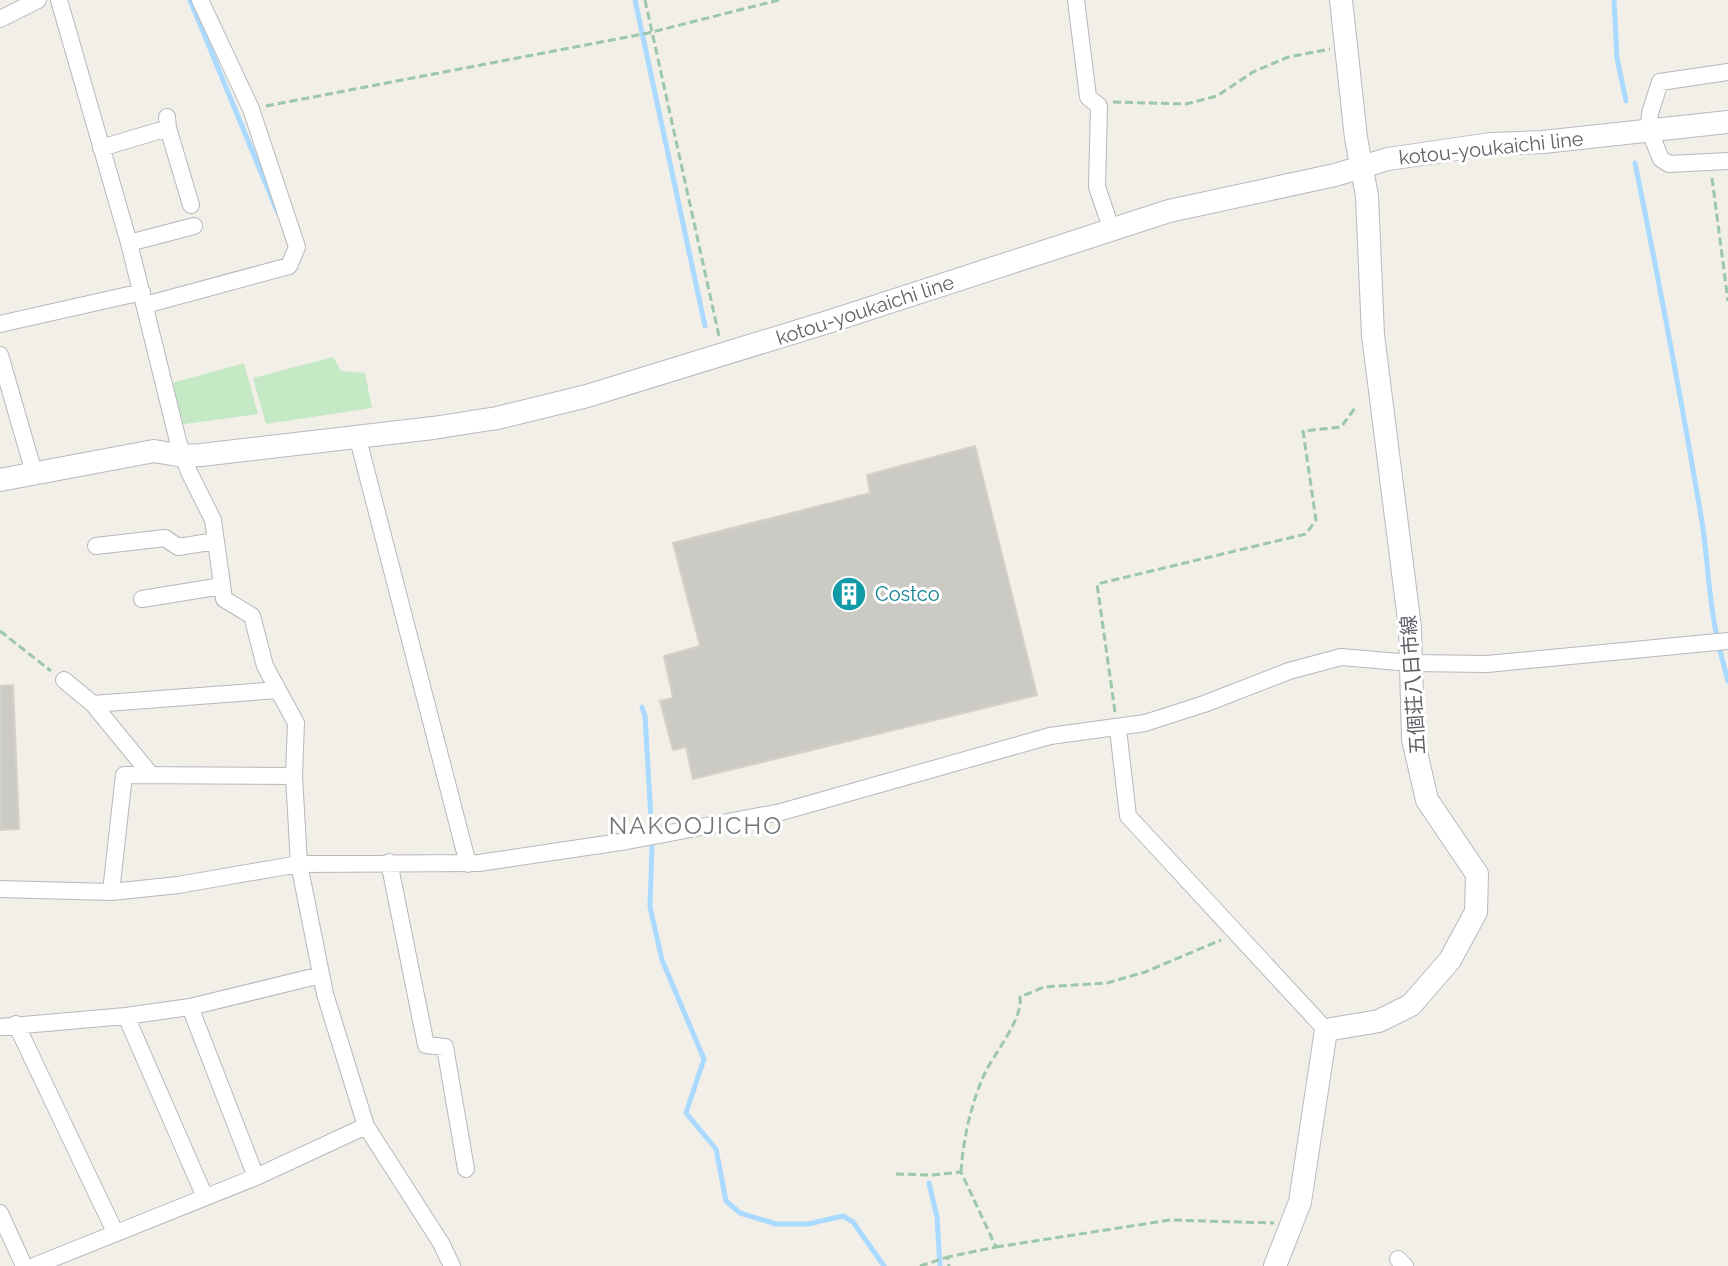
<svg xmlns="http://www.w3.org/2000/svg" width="1728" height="1266" font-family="Raleway,'Noto Sans JP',sans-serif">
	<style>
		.green { fill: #c5e8c5 }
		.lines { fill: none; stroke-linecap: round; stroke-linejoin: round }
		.stream { stroke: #aadaff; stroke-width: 5 }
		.building { fill: #cccac5; stroke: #d6d1c6; stroke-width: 2 }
		.street-casing { stroke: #b5b8bc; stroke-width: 18 }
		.secondary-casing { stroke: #b6babf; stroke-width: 24 }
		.path { stroke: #9cc7a9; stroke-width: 3; stroke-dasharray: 8 4; stroke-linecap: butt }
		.street { stroke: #fff; stroke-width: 16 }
		.secondary { stroke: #fff; stroke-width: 22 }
		.labels { text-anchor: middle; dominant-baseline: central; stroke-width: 6; stroke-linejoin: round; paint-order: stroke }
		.street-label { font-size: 20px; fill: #5f6368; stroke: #fff }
		.culture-label { font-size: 20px; fill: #0d838f; stroke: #fff; text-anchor: start }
		.quarter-label { font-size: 24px; letter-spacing: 2px; fill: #70757a; stroke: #fff }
	</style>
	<rect width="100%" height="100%" fill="#f1efe8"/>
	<path class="green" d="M333 357 341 371 365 373 372 408 266 424 253 378Z
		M244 363 258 414 178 425 169 384Z"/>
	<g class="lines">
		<path class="stream" d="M190 0 277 211
			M635 0 705 326
			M1614 0 1617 58 1626 101
			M1635 163C1659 281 1681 398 1701 516 1708 556 1708 597 1717 637
			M1719 647 1728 681
			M642 707 645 716 651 819
			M652 845 650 907 662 960 704 1059 686 1113 716 1149 726 1201 740 1213 776 1224H808L843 1216 853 1222 884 1266
			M929 1183 937 1217 940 1266"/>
	</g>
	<path class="building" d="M975 446 1037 695 693 779 686 747 673 750 660 701 673 698 664 656 700 646 673 543 870 493 867 475Z
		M13 685 19 829 0 830V686Z"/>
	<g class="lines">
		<g class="street-casing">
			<path id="street" d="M59 0 129 243 178 441 189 472 213 520 224 599 252 616 265 666 296 723 294 776 299 864 325 994 366 1126 441 1243 452 1266
				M1076 0 1088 97 1099 106 1097 187 1111 228
				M0 19 38 0
				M1728 72 1660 82 1650 113 1649 130 1661 159 1669 164 1728 161
				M167 117 168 128 191 205
				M101 148 168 128
				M129 243 194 226
				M145 305 289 266 297 247 251 109 200 0
				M0 324 142 292
				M0 355 34 473
				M358 439 468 864
				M96 546 165 538 178 547 216 541
				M142 599 222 586
				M64 680 93 704 151 775
				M93 704 278 690
				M1118 729 1128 816 1326 1030
				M389 862 426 1045 445 1047 466 1169
				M0 889 111 892 178 885 299 864 479 863 627 841 781 812 1050 736 1145 723 1204 704 1289 671 1341 657 1411 663 1487 664 1728 641
				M111 892 124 775 294 776
				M190 1007 256 1177
				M126 1016 205 1197
				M16 1024 115 1232
				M0 1027 126 1016 190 1007 321 975
				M0 1213 24 1266
				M1398 1259 1405 1266
				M34 1266 256 1177 366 1126"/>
		</g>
		<g class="secondary-casing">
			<path id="secondary" d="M0 480 154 451 183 456 201 455 433 428 497 418 587 396 831 321 1169 211 1335 175 1388 159 1491 144 1543 142 1728 122
				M1275 1266 1300 1202 1326 1030 1379 1021 1411 1005 1450 960 1476 912 1477 874 1427 800 1413 739 1410 628 1373 335 1367 196 1356 138 1341 0"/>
		</g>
		<path class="path" d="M645 0 719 336
			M1113 102 1186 104 1217 96 1253 72 1288 57 1330 49
			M266 106 648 33 779 0
			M1712 178 1728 301
			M0 631 51 671
			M1115 712 1097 584 1306 534 1316 520 1303 431 1341 427 1355 408
			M961 1172C963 1140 971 1104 984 1075 994 1053 1023 1020 1020 997L1044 987 1107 983 1145 972 1221 940
			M896 1174 932 1175 961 1172 996 1247 948 1257 949 1266
			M996 1247 1170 1220 1274 1223
			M920 1266 948 1257"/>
		<use href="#street" class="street"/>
		<use href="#secondary" class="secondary"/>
	</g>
	<defs>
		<g id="building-disc" transform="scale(1.8)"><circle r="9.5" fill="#0f9aa8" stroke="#fff"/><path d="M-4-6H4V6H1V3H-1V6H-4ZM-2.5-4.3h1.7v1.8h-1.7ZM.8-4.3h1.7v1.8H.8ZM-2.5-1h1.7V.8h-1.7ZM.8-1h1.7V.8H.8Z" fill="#fff"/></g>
	</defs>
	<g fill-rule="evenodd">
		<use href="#building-disc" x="849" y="594"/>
	</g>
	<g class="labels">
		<g class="street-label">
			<text transform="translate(1491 148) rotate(-6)">kotou-youkaichi line</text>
			<text transform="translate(865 310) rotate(-18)">kotou-youkaichi line</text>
			<text transform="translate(1413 685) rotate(-94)">五個荘八日市線</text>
		</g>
		<g class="culture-label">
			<text x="875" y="594">Costco</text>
		</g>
		<g class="quarter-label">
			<text x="696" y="825">NAKOOJICHO</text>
		</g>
	</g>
</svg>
